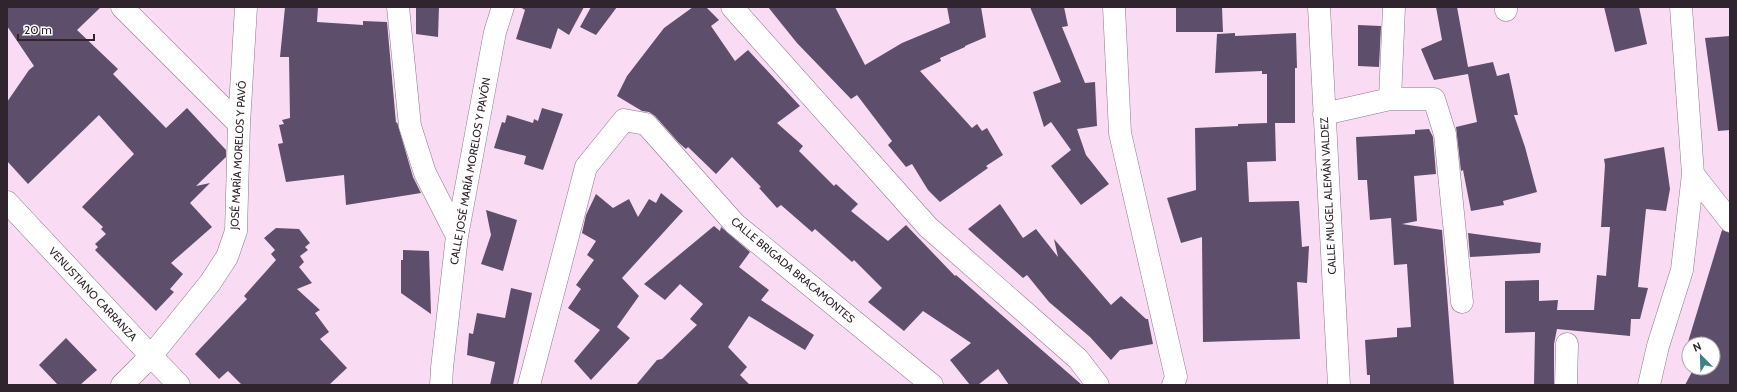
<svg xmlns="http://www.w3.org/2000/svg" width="1737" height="392" font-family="Cabin,sans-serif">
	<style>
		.building { fill: #5d4f6b }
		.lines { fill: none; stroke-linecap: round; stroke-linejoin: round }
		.minor-casing { stroke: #92778d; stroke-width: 23 }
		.tertiary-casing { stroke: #92778d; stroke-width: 23 }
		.minor { stroke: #fff; stroke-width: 22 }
		.tertiary { stroke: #fff; stroke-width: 22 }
		.labels { text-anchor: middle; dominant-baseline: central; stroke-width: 4; stroke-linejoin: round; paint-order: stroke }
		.street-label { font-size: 11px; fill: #30252e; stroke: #fff }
	</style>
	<rect width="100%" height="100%" fill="#fadbf4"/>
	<path class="building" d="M7 7H101L77 30 118 69 113 74 166 128 187 108 226 150V157L196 186 210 183 190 203 212 227 171 263 183 274 170 289 174 292 156 311 95 250 98 247 95 244 106 234 101 229 103 227 82 207 134 154 99 115 28 184 7 161V102L29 70 34 66 7 26Z
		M285 7H318L317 22 363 25V21L387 22 396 123 397 122 413 177 421 193 346 205 344 175 286 182 278 144 283 143 279 125 284 124 282 120 290 118 289 57H280Z
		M416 7H439L438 37 416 34Z
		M520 7H584L569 35 558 28 551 49 516 39 525 10Z
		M591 7H617L596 35 580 27Z
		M693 7H706L719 20 711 26 735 61 748 50 800 106 777 123 803 146 799 151 834 186 836 184 858 204 851 211 888 241 906 225 955 276 956 275 1082 385H1009L998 369 978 385H970L950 360 971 343 923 311 904 331 868 302 882 288 854 260 852 262 815 229 812 232 781 205 777 208 759 188 761 187 732 157 716 174 688 147 686 149 679 143 655 116 649 112 642 111 617 96 627 76 664 28Z
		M768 7H835L865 65 902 43 950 23 947 7H981L986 37 965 46V47L940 58 941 61 920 71 972 128 977 124 982 131 987 128 1003 155 986 166 988 168 940 202 928 190 912 164 906 167 888 145 892 141 857 95 851 99 797 43Z
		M1030 7H1064L1068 26 1062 27 1085 83 1095 82 1097 126 1077 129 1086 155 1109 184 1081 205 1051 166 1071 150 1051 122 1044 127 1033 92 1061 82Z
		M1176 7H1222L1223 32H1176Z
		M1436 7H1457L1468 67 1493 62 1497 76 1509 73 1518 115H1514L1525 147 1537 192 1503 201 1504 205 1471 211 1463 170 1461 171 1456 127 1477 122 1468 74 1434 80 1421 49 1442 40Z
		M1604 7H1639L1647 44 1615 52Z
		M1358 25 1381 26 1379 67 1358 66Z
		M1235 33V36L1296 33 1297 68H1295V123H1275L1276 161 1247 162 1249 202 1299 201 1302 247 1309 246 1307 283 1297 282 1300 339 1203 342 1202 237 1181 243 1167 198 1196 190 1195 128 1238 126V124L1267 123V74H1262V71L1215 73 1217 34Z
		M1730 36V130L1718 131 1705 38Z
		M542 108 563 114 543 170 524 164 526 156 494 148 502 122 505 123 507 115 533 123 534 119 538 121Z
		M1429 129 1433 137 1436 174 1414 176 1417 221 1402 224 1442 230 1454 385H1370V375H1367L1365 340 1397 337V328L1411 327 1407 264 1394 265 1391 218 1370 220 1367 180H1358L1356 137 1415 134V130Z
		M1664 147 1670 189 1666 211 1646 209 1638 287 1648 288 1640 319H1631L1630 336 1557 329 1554 344V385H1534L1535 332 1505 333V281L1539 280V301L1558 300 1557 310H1594L1597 275 1606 276 1610 227H1601L1605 165 1604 159Z
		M661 193 683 211 622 278 639 296 617 327 630 338 591 380 574 361 600 330 568 308 581 289 576 285 594 260 587 255 596 241 582 233 586 215 596 194 613 208 629 199 638 217 649 199 656 203Z
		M1000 204 1023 238 1036 229 1058 257 1054 239 1111 305 1121 296 1146 319H1148L1153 344 1120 350 1111 360 1090 337 1049 302 1027 275 1023 278 968 229Z
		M486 210 517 220 503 271 481 264 491 235Z
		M714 226 720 231 721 227 750 252 739 267 769 290 761 300 814 335 805 350 749 316 728 347 747 367 740 375 750 385H636L657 360 662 359 697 325 690 319 703 304 680 284 665 300 644 284Z
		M276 228 299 229 310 243 305 247 308 250 300 256 304 262 299 267 312 283 297 289 320 310 315 313 329 332 320 339 347 368 329 385H242L228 371 219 379 195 354 247 299 244 296 276 260 271 254 275 250 264 238Z
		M1722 230 1730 233V385H1685L1694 368H1713V344H1692L1688 342Z
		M1468 233 1541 243 1540 253 1470 257Z
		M403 250 429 251 431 314 401 293V260H403Z
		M511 288 532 293 513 385H490L495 362 467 355 469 333 473 334 477 313 505 318Z
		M66 338 97 370 80 385H58L39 365Z"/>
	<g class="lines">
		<g class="minor-casing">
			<path id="minor" d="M122 7 239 124
				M398 7 410 126 425 173 457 236
				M732 7 928 227 1078 359 1098 385
				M1114 7 1120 133 1176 377 1173 385
				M1319 7 1339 385
				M1506 7V10
				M1390 99 1394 7
				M1324 114 1390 99H1434L1445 134 1462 302
				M1693 174 1730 221
				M7 202 151 356 210 283 227 257 236 231 239 124 246 7
				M441 385 442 368 457 236 495 32 503 7
				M529 385 586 167 624 120 646 124 735 224 932 385
				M1566 385 1567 344
				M1649 385 1658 346 1682 270 1693 174 1681 7"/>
		</g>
		<g class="tertiary-casing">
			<path id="tertiary" d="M122 385 151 356 179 385"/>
		</g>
		<use href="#minor" class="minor"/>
		<use href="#tertiary" class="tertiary"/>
	</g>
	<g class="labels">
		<g class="street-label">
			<text transform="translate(238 155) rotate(-87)">JOSÉ MARÍA MORELOS Y PAVÓ</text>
			<text transform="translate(470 171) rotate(-80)">CALLE JOSÉ MARÍA MORELOS Y PAVÓN</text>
			<text transform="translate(1328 196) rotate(-93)">CALLE MIUGEL ALEMÁN VALDEZ</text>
			<text transform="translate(793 270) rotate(40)">CALLE BRIGADA BRACAMONTES</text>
			<text transform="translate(93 294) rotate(47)">VENUSTIANO CARRANZA</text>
		</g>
	</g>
	<rect width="1737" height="392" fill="none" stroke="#30252e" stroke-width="16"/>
	<g transform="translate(1701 356) rotate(337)"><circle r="19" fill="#ffffff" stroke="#aca8ab"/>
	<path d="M0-3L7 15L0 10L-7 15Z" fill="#3c8487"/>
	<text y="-6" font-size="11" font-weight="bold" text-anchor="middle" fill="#30252e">N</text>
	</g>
	<path d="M18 34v6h76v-6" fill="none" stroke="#30252e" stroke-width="2"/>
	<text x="24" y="34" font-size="12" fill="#30252e" stroke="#ffffff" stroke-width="3" paint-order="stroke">20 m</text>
</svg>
